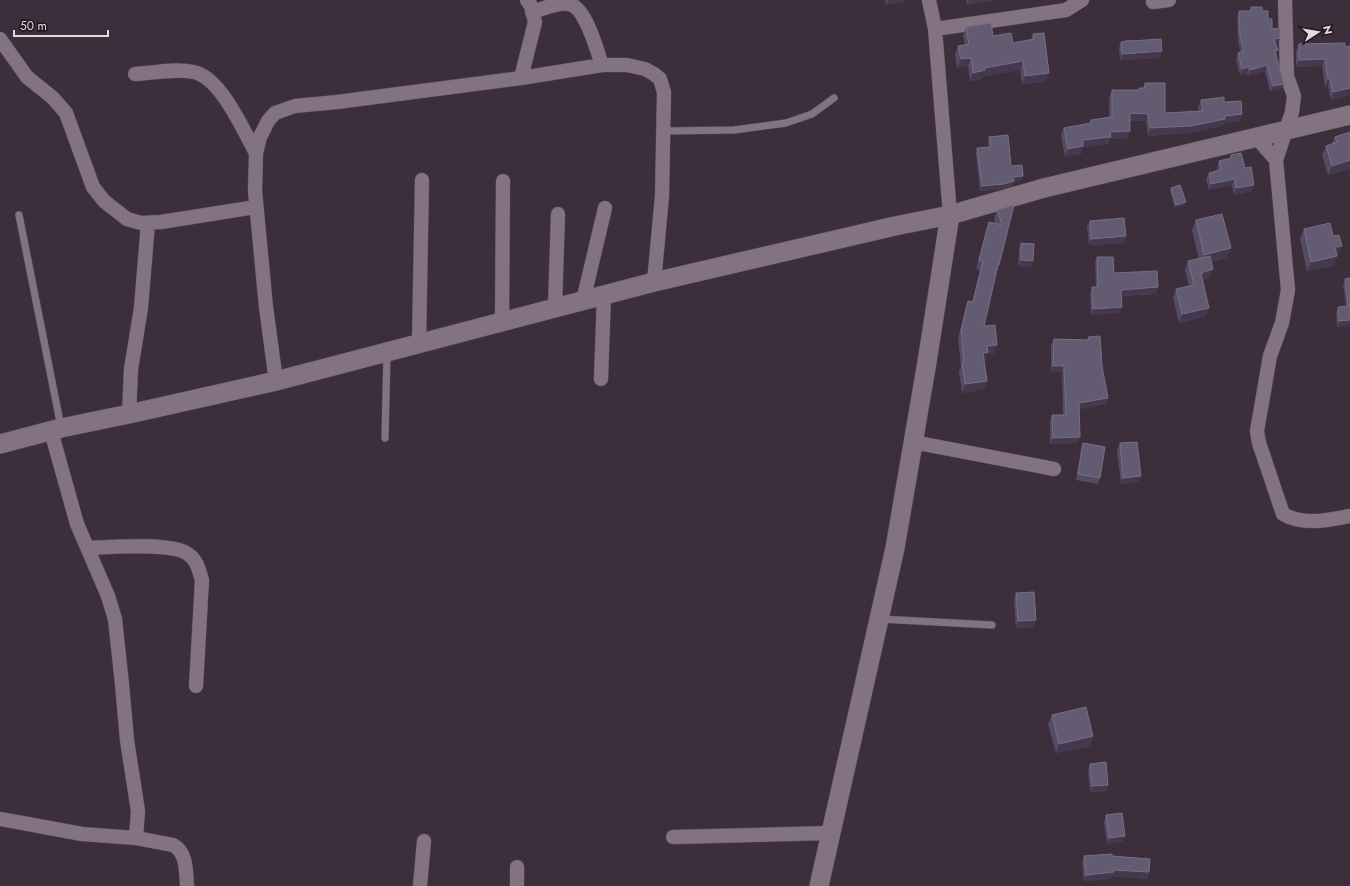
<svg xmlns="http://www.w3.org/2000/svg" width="1350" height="886" font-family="Jost,sans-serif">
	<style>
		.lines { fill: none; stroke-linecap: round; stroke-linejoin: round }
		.lane-casing { stroke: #594d57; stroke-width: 8 }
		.street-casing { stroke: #594d57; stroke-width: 15 }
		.secondary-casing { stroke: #594d57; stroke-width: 20 }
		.lane { stroke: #837281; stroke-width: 7 }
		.street { stroke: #837281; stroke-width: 14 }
		.secondary { stroke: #837281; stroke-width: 19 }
		.wall { fill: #544c64 }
		.shaded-wall { fill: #44394e }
		.building { fill: #635b72; stroke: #776f84 }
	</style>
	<rect width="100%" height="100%" fill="#3c2e3a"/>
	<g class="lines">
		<g class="lane-casing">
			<path id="lane" d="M664 131 734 130 786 123 812 114 834 98
				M19 215 61 427
				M385 438 387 352
				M880 619 992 625"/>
		</g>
		<g class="street-casing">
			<path id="street" d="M929 0 935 29 950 215
				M1285 0 1287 76 1294 96 1292 112 1276 160 1288 290 1282 323 1270 356 1257 431 1259 443 1283 514C1304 526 1327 520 1350 516
				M1153 2 1169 0
				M532 12C543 9 557 2 569 4 586 7 597 51 602 65
				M935 29 1066 10 1082 0
				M0 39 27 77 53 98 66 113 93 187 104 201 127 219 141 223 161 222 256 207
				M135 74C153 73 176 68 194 72 221 78 243 130 256 153
				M521 78 535 22 531 6 527 0
				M1256 137 1276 160
				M583 301 605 208
				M555 307 558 214
				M502 322 503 181
				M419 343 422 180
				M601 379 604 295
				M276 381 266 307 255 191 256 153 260 137 268 121 275 113 295 106 337 102 521 78 602 65H627L645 69 654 74 660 79 664 92 662 196 654 282
				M129 414 131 369 141 308 148 223
				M913 442 1054 469
				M88 548C110 547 172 542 188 554 197 560 199 570 202 580L196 686
				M0 819 82 834 136 838 138 811 127 740 122 684 115 619 108 596 77 524 51 431
				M673 837 830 833
				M136 838 173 845C187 852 186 872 187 886
				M517 867V886
				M420 886 424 841"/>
		</g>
		<g class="secondary-casing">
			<path id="secondary" d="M0 444 61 428 129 414 276 381 654 282 895 226 950 215 1044 188 1350 115
				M819 886 895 548 927 362 950 215"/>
		</g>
		<use href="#lane" class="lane"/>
		<use href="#street" class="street"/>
		<use href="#secondary" class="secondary"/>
	</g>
	<path class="wall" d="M885 0H904L903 2 886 5Z
		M966 0H996L967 5Z
		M1251 7 1262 11 1268 19 1278 44H1276L1278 50 1276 56 1281 89 1270 92 1265 71 1248 76 1247 73 1240 75 1236 59 1238 53H1241L1238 41 1237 17 1239 11H1250Z
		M966 27 1013 43 1031 40 1033 34 1045 82 1022 84 1020 70 983 76 982 79 970 81 968 66 957 68 955 54 958 46 965 45 963 35Z
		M1131 41 1160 58 1120 60 1119 48 1121 42Z
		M1345 43 1350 95 1331 100 1328 86 1325 87 1322 66 1296 67V51L1299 44Z
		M1145 83 1165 113 1199 111 1198 108 1201 100 1224 102 1242 114 1239 121 1224 123 1222 126 1188 133 1148 136 1146 121H1130L1127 139H1110L1108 144 1083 147 1081 154 1065 157 1061 135 1064 128 1089 123 1091 120 1109 117V98L1112 90H1138L1139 88H1143Z
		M1350 132V169L1328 175 1322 155 1326 146 1332 144 1335 137Z
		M989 137 1022 180 1013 182 1012 186 1002 189 980 191 976 153 977 148H988V142Z
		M1231 155 1245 168 1252 191 1234 195 1232 185 1209 190 1206 179 1209 173 1217 171V167L1219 161 1229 159Z
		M1171 188 1185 205 1175 208 1170 191Z
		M1014 205 999 265 996 274 984 326 994 354H987L985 361H984L987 381 984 389 962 393 959 372 961 366 958 339 965 310 968 301 972 302 980 270 976 269 986 230 989 222 995 223 994 219 997 210Z
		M1196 220 1227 258 1211 262 1210 278 1203 280 1206 316 1179 323 1173 298 1176 289 1189 286 1185 270 1188 261 1199 259 1192 230Z
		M1090 221 1126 236 1124 243 1089 245 1087 227Z
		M1304 229 1333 236 1338 255 1337 256 1333 266 1307 271 1300 239Z
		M1021 243 1033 261 1031 267 1018 266 1019 250Z
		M1097 257 1114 273 1156 294 1121 296 1119 313 1091 315 1090 294 1092 287H1096L1095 263Z
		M1350 278V325L1337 327 1336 313 1338 307 1346 306 1343 285 1345 279Z
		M1088 337 1102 366 1108 398 1106 404 1079 409 1080 437 1077 443 1050 444V421L1052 415H1063L1062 372H1051V345L1054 339 1087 340Z
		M1083 443 1100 478 1098 484 1076 480 1081 449Z
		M1120 443 1141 476 1138 482 1121 484 1117 450Z
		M1016 593 1034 627 1016 628 1014 600Z
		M1052 715 1093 736 1090 746 1056 753 1048 724Z
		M1090 764 1108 785 1106 791 1090 792 1088 770Z
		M1106 815 1125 836 1122 842 1107 844 1104 822Z
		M1084 856H1112L1149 872 1147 879 1112 876 1111 879 1084 881 1082 862Z"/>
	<path class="shaded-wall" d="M888 0H904L903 2 886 5Z
		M969 0H996L967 5Z
		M1280 38 1278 44H1272L1274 39Z
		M1278 50 1276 56 1275 51Z
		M1162 51 1160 58 1120 60 1122 54Z
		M971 58 968 66 957 68 961 59Z
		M1325 59 1322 66 1296 67 1299 60Z
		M1023 61 1020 70 983 76 982 79 970 81 973 73 985 68Z
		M1267 65 1265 71 1248 76 1250 70Z
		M1249 67 1247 73 1240 75 1242 69Z
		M1049 73 1045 82 1022 84 1025 76Z
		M1328 79H1330L1328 86 1325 87Z
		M1284 84 1281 89 1270 92 1273 86Z
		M1350 88V95L1331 100 1333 92Z
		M1130 113 1148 114 1146 121H1127Z
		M1242 114 1239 121 1224 123 1222 126 1188 133 1148 136 1150 128 1225 116Z
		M1130 131 1127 139H1110L1108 144 1083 147 1081 154 1065 157 1068 149 1083 140 1110 132Z
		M1350 160V169L1328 175 1332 166Z
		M1023 176 1022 180 1013 182 1012 186 1002 189 980 191 982 186 1013 177Z
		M1235 179 1232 185 1209 190 1211 184Z
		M1254 185 1252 191 1234 195 1236 188Z
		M1186 202 1185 205 1175 208 1176 205Z
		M1126 236 1124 243 1089 245 1091 239Z
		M1342 246 1338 255 1331 257 1335 247Z
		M1231 248 1227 258 1201 264 1204 255Z
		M1337 256 1333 266 1307 271 1311 262Z
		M1021 260 1033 261 1031 267 1018 266Z
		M1213 269 1210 278 1198 281 1201 273Z
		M1158 287 1156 294 1118 296 1121 290Z
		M1122 307 1119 313 1091 315 1093 309Z
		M1209 308 1206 316 1179 323 1182 314Z
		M1350 320V325L1337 327 1339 321Z
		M997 345 994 354H987L985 361 980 362 983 353 987 346Z
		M1053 366H1064L1062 372H1051Z
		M987 381 984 389 962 393 965 384Z
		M1108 398 1106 404 1077 410 1079 403Z
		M1080 437 1077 443 1050 444 1053 438Z
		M1141 476 1138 482 1121 484 1123 478Z
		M1036 620 1034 627 1016 628 1018 621Z
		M1093 736 1090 746 1056 753 1059 744Z
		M1108 785 1106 791 1090 792 1092 786Z
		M1125 836 1122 842 1107 844 1109 838Z
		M1113 870 1149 872 1147 879 1112 876 1111 879 1084 881 1086 875Z"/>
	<path class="building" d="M1251 7H1262V11H1268V19H1272V29L1280 28V38L1274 39 1278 50 1275 51 1284 84 1273 86 1267 65 1250 70 1249 67 1242 69 1238 53 1244 51 1240 35 1239 11H1251Z
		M991 23 993 36 1011 33 1013 43 1034 39 1033 34 1044 33 1049 73 1025 76 1023 61 985 68V70L973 73 971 58 961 59 958 46 969 44 966 27Z
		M1161 39 1162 51 1122 54 1121 42 1131 40V41Z
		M1345 43V47L1350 46V88L1333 92 1330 79H1328L1325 59 1299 60V44Z
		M1145 83H1165V113L1203 111 1201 100 1224 97V102L1241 101 1242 114 1225 116V119L1191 126 1150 128 1148 114 1130 113V131L1110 132 1111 137 1083 140V146L1068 149 1064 128 1091 123V120L1112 117V90H1139V88H1145Z
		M1350 132V160L1332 166 1326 146 1337 142 1335 137Z
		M1008 135 1011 166 1022 165 1023 176 1013 177 1014 181 1004 184 982 186 977 148 991 147 989 137Z
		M1241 153 1245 168 1251 167 1254 185 1236 188 1235 179 1211 184 1209 173 1221 170 1219 161 1231 158V155Z
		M1180 185 1186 202 1176 205 1171 188Z
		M1014 205 999 265H998L984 326 995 325 997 345 987 346 988 352 983 353 987 381 965 384 962 363H964L961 331 968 301 973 302 983 261 979 260 989 222 1002 225 997 210Z
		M1222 214 1231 248 1204 255 1196 220Z
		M1124 218 1126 236 1091 239 1090 221Z
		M1330 223 1333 236 1339 235 1342 246 1335 247 1337 256 1311 262 1304 229Z
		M1021 243 1034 244 1033 261 1021 260Z
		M1210 256 1213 269 1201 273 1209 308 1182 314 1176 289 1194 285 1188 261Z
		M1097 257H1113L1114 273 1157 271 1158 287 1121 290 1122 307 1093 309 1092 287H1098Z
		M1350 278V320L1339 321 1338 307 1348 306 1345 279Z
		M1100 336 1102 366 1108 398 1079 403 1080 437 1053 438 1052 415H1066L1064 366H1053L1054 339 1089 340 1088 337Z
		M1137 442 1141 476 1123 478 1120 443Z
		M1083 443 1105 447 1100 478 1078 474Z
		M1034 592 1036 620 1018 621 1016 593Z
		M1086 707 1093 736 1059 744 1052 715Z
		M1106 762 1108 785 1092 786 1090 764Z
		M1122 813 1125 836 1109 838 1106 815Z
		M1112 854V856L1150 859 1149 872 1113 870 1114 872 1086 875 1084 856Z"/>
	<g transform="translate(1318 32) rotate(78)" stroke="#1f181e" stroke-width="3" paint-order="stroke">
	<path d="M0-3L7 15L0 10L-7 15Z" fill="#e3dae2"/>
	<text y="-6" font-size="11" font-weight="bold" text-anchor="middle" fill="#e3dae2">N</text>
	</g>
	<path d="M14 30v6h94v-6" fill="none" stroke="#e3dae2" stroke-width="2"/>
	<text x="20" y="30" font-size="12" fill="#e3dae2" stroke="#1f181e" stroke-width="3" paint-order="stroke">50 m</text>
</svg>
